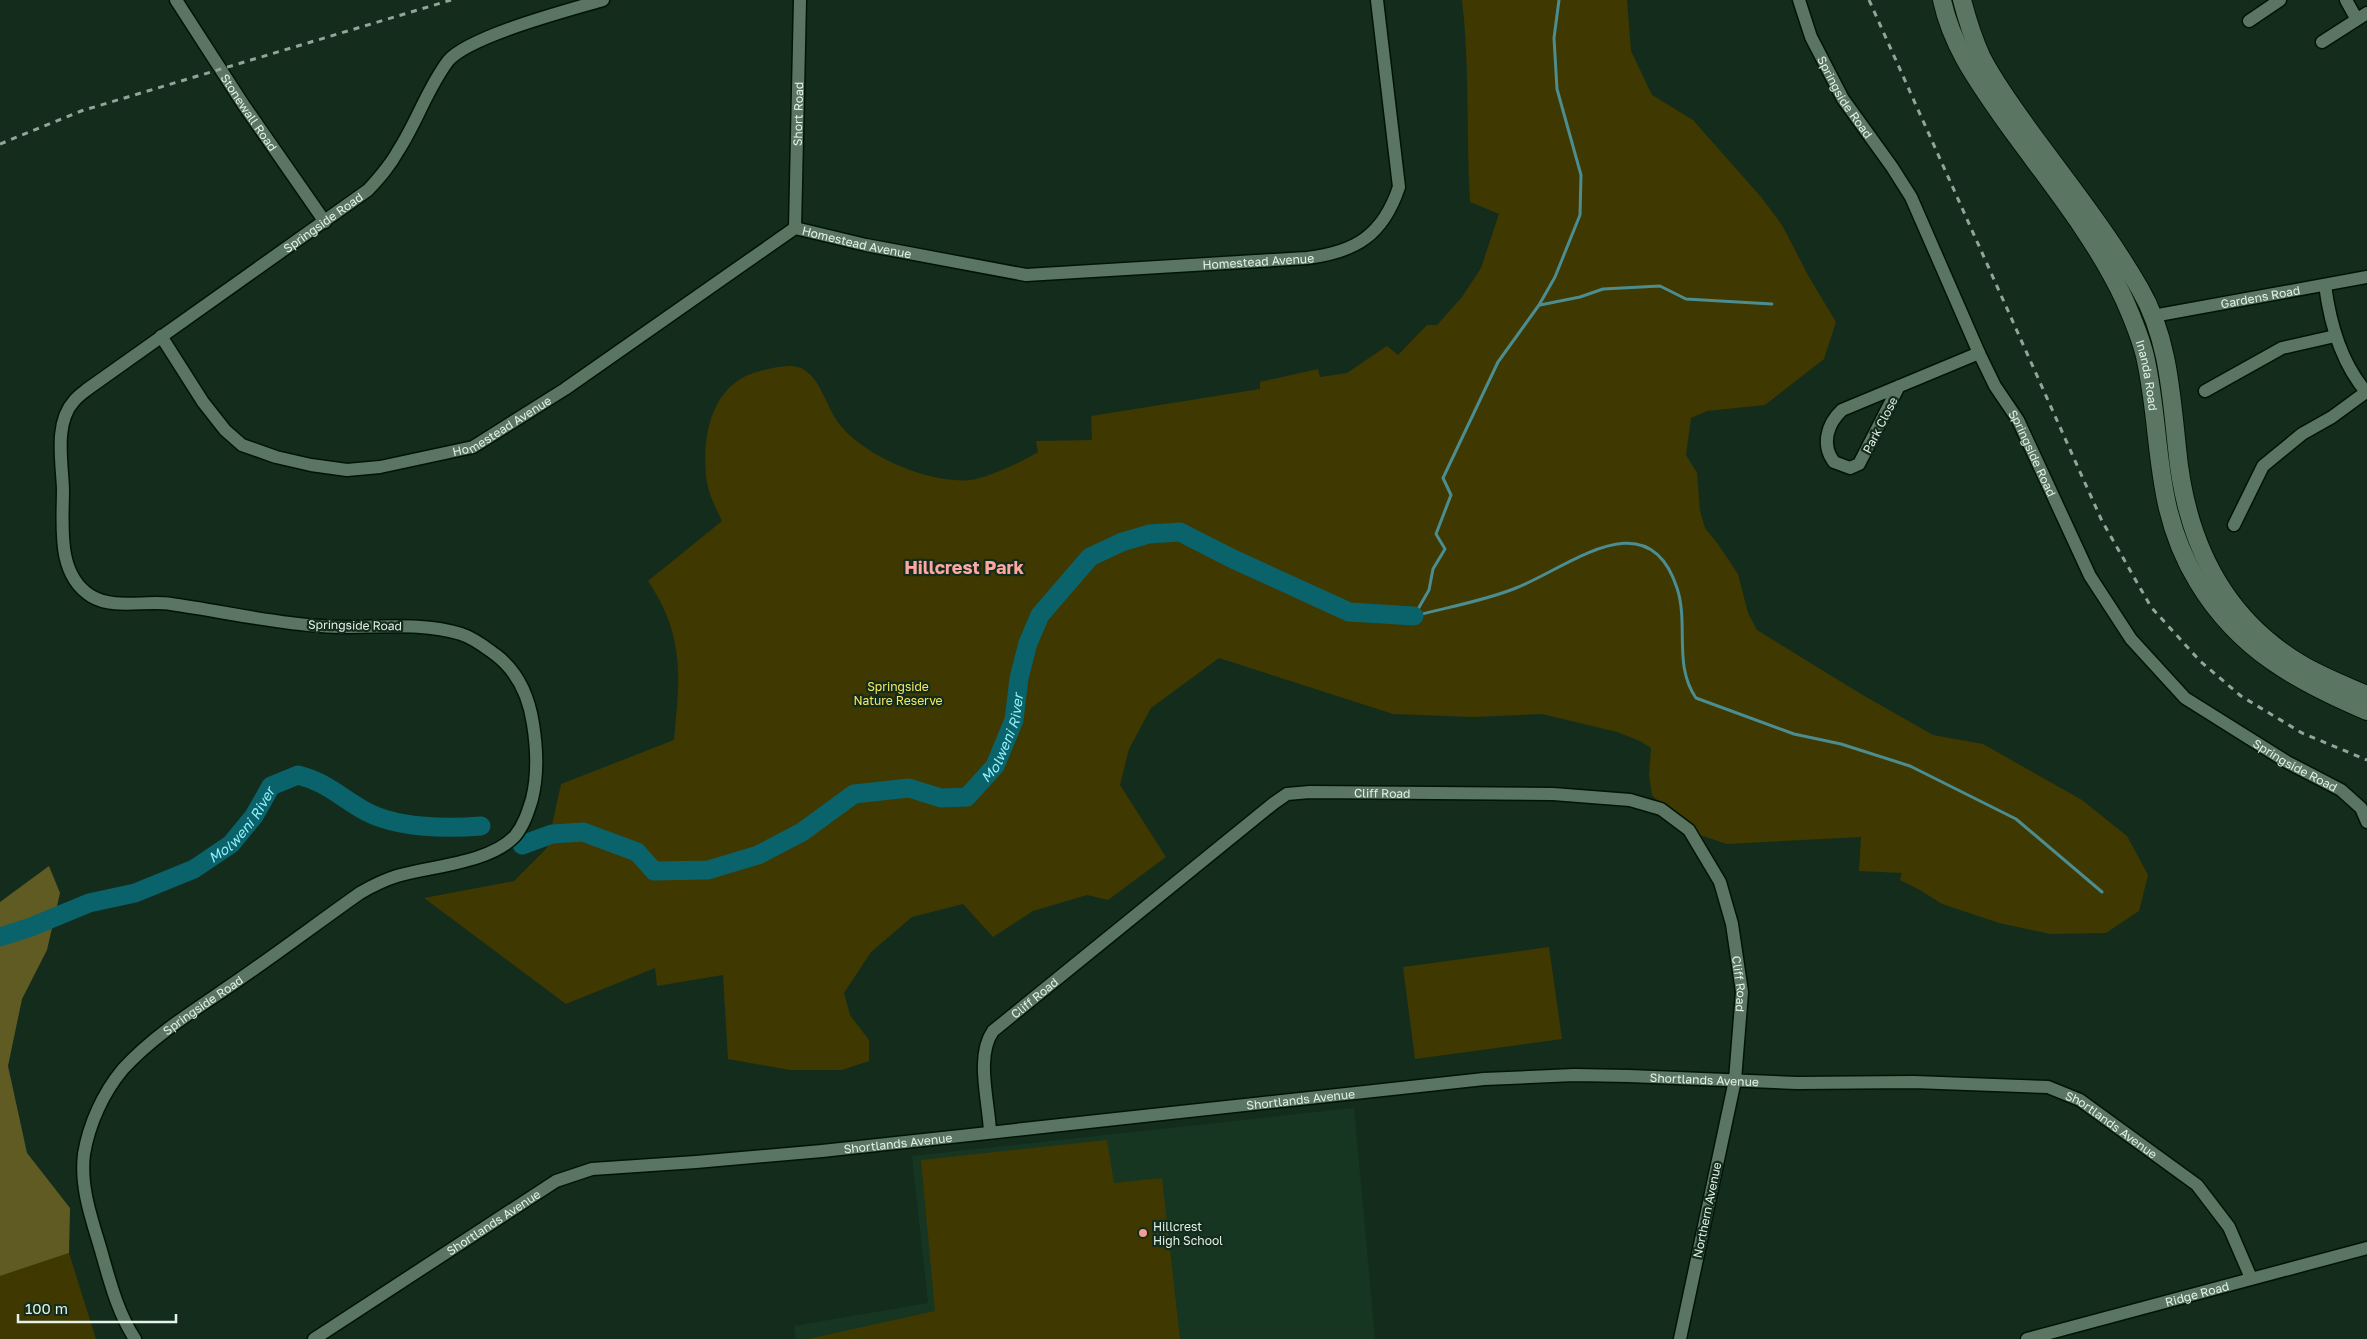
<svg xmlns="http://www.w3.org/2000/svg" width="2367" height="1339" font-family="'Golos Text',sans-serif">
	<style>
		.built { fill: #173622 }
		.green { fill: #3f3801 }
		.forest { fill: #605a23 }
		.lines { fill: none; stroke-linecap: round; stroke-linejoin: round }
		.stream { stroke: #4b8d90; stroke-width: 3 }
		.river { stroke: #0a626a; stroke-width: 19 }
		.street-casing { stroke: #001406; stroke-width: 15 }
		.secondary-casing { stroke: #001406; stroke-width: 20 }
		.street { stroke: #5a7561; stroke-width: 12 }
		.secondary { stroke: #5a7561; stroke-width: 18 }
		.rail { stroke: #93a598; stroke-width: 3; stroke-dasharray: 6 6; stroke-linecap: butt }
		.poi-dot { fill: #f59c93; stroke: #142c1c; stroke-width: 2 }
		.labels { text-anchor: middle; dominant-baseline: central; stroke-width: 4.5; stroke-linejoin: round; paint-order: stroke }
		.street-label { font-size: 12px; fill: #e4f2e7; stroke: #142c1c }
		.park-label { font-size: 12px; fill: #f8e861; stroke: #142c1c }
		.poi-label { font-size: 12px; fill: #e4f2e7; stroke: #142c1c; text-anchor: start }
		.water-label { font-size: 14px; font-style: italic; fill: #90f0fb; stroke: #142c1c }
		.district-label { font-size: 18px; font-weight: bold; fill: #fca8a0; stroke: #142c1c }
	</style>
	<rect width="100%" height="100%" fill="#142c1c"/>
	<path class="built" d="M1354 1108 1375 1339H796L794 1326 928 1303 912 1156Z"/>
	<path class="green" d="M1462 0H1627L1631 51 1652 95 1693 120 1761 197 1782 225 1809 277 1836 322 1824 359 1765 405 1707 411 1691 418 1686 455 1697 473 1700 511 1705 528 1718 544 1738 574 1748 613 1757 630 1861 694 1933 735 1983 744 2082 800 2127 836 2148 875 2139 911 2106 933 2050 934 1999 923 1942 904 1920 890 1900 880 1902 873 1859 871 1861 837 1727 844 1700 835 1668 811 1652 795 1649 775 1651 748 1640 741 1617 732 1542 714 1473 717 1393 714 1219 658 1151 708 1129 749 1120 785 1166 857 1108 900 1087 895 1033 911 993 937 963 904 912 917 871 952 844 993 850 1015 869 1040V1061L842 1070H790L728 1059 723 975 657 986 655 968 566 1004 424 898 514 881 547 848 561 784 674 740C680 677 685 636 648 581L722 521C715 507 707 491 706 475 702 433 713 382 760 371 773 368 788 363 801 368 820 377 826 405 837 421 862 456 929 484 971 480 987 478 1024 461 1038 452L1036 441 1092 440 1091 416 1260 389V382L1318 369 1320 377 1347 373 1387 346 1398 355 1427 325H1437L1462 297 1481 268 1499 214 1470 202C1466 135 1470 67 1462 0Z
		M1549 947 1562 1039 1415 1059 1403 967Z
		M1107 1140 1114 1183 1162 1178 1180 1339H808L935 1311 921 1160Z
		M69 1253 96 1339H0V1276Z"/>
	<path class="forest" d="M49 866 60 893 47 950 22 999 8 1066 27 1153 70 1208 69 1253 0 1276V902Z"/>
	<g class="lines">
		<path class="stream" d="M1540 305 1580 297 1603 289 1660 286 1686 299 1772 304
			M1414 616C1448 607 1484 601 1516 588 1568 568 1648 498 1677 588 1689 624 1673 665 1696 698L1794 734 1841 744 1910 766 2016 819 2102 892
			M1414 616 1429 590 1433 569 1445 549 1436 534 1451 495 1443 478 1498 362 1539 305 1555 277 1580 215 1581 175 1557 89 1554 38 1559 0"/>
		<g class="river">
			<path id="s1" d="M522 845 552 834 583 832 637 852 654 871 708 870 758 855 802 832 854 794 909 788 941 798 967 797 995 766 1014 720 1019 678 1028 643 1040 615 1090 557 1122 542 1149 534 1180 532 1233 559 1349 612 1414 616"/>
			<path id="s2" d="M0 937 31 927 89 903 135 893 194 869 231 844 254 816 271 786 298 775C326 782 340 797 365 811 396 828 446 829 481 826"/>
		</g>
		<g class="street-casing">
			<g id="street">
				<path id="s3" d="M176 0 243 104 325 222"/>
				<path id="s4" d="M1799 0 1811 37 1843 99 1892 167 1911 197 1979 353 1995 386 2018 420 2090 576 2131 639 2185 698 2287 762 2341 790 2361 808 2367 822"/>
				<path d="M2346 0 2356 18"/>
				<path d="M2249 21 2280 0"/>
				<path d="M2322 42 2367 13"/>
				<path id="s5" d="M795 228 800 0"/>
				<path d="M2325 285C2330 324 2341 363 2367 393"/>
				<path id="s6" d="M2153 316 2367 277"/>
				<path id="s7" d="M161 336 203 402 225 430 242 445 276 457 311 465 347 470 380 467 473 447 565 389 795 228 866 245 1026 275 1307 258C1356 252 1383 235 1399 187L1377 0"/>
				<path d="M1899 386 1859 464 1850 468 1834 462C1821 445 1827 424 1842 410L1979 353"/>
				<path d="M2205 391 2282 348 2335 336"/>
				<path d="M2234 525 2263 466 2302 434 2332 417 2366 392"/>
				<path id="s8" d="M990 1132C989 1102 975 1057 993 1031L1274 803 1287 794 1310 792 1553 794 1630 800 1661 809 1689 830 1720 882 1732 924 1742 992 1735 1080 1680 1339"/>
				<path id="s9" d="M135 1339C117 1312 109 1278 100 1247 91 1217 80 1186 84 1154 89 1124 103 1093 123 1069 155 1034 198 1008 237 981 279 952 319 922 360 893 372 886 384 880 397 876 432 866 490 863 515 836 524 825 528 812 532 799 538 775 537 749 533 724 529 697 518 672 496 655 485 647 474 638 461 634 416 620 367 630 321 626 271 623 221 611 171 604 146 600 114 610 91 596 56 574 63 525 63 489 62 462 54 423 74 401 78 396 84 392 89 388L368 190C379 178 390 166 398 151 417 122 427 89 448 61 469 36 569 10 603 0"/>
				<path id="s10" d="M314 1339 556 1181 592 1169 696 1162 822 1151 1484 1079 1574 1075 1629 1076 1797 1083 1914 1082 2048 1087 2080 1100 2197 1185 2229 1227 2251 1278"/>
				<path id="s11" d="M2027 1339 2367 1248"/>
			</g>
		</g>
		<g class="secondary-casing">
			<g id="secondary">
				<path id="s12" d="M1942 0C1952 47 1979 83 2006 122 2047 179 2094 235 2124 299 2132 317 2140 336 2145 356 2163 436 2152 507 2198 582 2239 650 2297 681 2367 711"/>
				<path d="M1962 0C1967 19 1973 38 1981 56 1994 82 2012 106 2029 130 2067 182 2108 233 2140 289 2168 337 2171 393 2177 448 2185 536 2220 615 2299 663 2320 676 2344 685 2367 695"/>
			</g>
		</g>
		<use href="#street" class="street"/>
		<use href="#secondary" class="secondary"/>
		<path class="rail" d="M1869 0 2102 521 2151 607 2200 661 2241 696 2302 733 2367 760
			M0 144 81 111 451 0"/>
	</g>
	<circle class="poi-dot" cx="1143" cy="1233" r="5"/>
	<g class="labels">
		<g class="street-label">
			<text stroke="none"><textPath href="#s4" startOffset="108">Springside Road</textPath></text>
			<text stroke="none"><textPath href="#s3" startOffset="134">Stonewall Road</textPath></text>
			<text stroke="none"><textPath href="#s5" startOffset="114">Short Road</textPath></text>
			<text stroke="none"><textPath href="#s9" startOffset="1876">Springside Road</textPath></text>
			<text stroke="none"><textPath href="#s7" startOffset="826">Homestead Avenue</textPath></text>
			<text stroke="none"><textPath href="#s7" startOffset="1231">Homestead Avenue</textPath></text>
			<text stroke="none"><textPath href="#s6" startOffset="109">Gardens Road</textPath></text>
			<text stroke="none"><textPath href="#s12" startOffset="432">Inanda Road</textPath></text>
			<text stroke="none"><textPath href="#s7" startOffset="408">Homestead Avenue</textPath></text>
			<text transform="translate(1880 425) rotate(-63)">Park Close</text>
			<text stroke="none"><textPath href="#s4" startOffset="512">Springside Road</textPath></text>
			<text transform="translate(355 625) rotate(1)">Springside Road</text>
			<text stroke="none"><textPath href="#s4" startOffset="932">Springside Road</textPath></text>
			<text stroke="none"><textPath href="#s8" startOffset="576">Cliff Road</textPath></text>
			<text stroke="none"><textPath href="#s8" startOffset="1056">Cliff Road</textPath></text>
			<text stroke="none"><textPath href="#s8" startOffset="156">Cliff Road</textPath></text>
			<text stroke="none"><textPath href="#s9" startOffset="391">Springside Road</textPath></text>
			<text stroke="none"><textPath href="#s10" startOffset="1444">Shortlands Avenue</textPath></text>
			<text stroke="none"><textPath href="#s10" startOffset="1039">Shortlands Avenue</textPath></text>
			<text stroke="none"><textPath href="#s10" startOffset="1862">Shortlands Avenue</textPath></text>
			<text stroke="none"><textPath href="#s10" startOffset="634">Shortlands Avenue</textPath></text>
			<text transform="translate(1707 1210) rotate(-78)">Northern Avenue</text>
			<text stroke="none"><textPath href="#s10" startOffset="214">Shortlands Avenue</textPath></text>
			<text stroke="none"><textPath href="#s11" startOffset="176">Ridge Road</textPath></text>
		</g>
		<g class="park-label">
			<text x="898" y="686">Springside<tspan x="898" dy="14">Nature Reserve</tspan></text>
		</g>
		<g class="poi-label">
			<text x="1153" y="1226">Hillcrest<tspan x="1153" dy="14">High School</tspan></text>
		</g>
		<g class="water-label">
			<text stroke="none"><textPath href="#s1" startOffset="552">Molweni River</textPath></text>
			<text stroke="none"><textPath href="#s2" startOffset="272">Molweni River</textPath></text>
		</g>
		<g class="district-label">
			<text x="964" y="567">Hillcrest Park</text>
		</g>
	</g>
	<path d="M18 1314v8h158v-8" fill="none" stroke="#e4f2e7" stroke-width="2.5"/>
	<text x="25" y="1314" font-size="15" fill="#e4f2e7" stroke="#142c1c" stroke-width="4" paint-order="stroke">100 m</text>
</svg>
